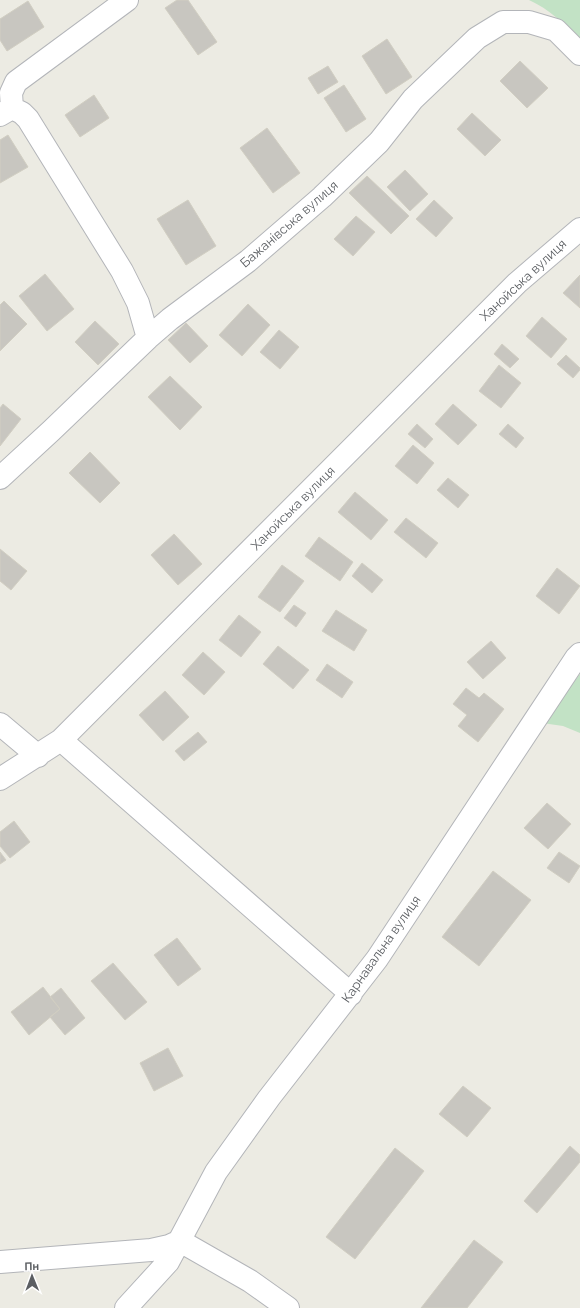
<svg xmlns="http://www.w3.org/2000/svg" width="580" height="1308" font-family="Raleway,sans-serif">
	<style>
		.green { fill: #c2e2c5 }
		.building { fill: #c8c6c0; stroke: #d1cec2 }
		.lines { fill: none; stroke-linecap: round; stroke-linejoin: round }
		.minor-casing { stroke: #b3b5b9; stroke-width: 24 }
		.minor { stroke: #fff; stroke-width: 22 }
		.labels { text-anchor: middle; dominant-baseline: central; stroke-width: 3.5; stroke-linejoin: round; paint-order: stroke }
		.street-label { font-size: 13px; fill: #5b5e62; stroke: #fff }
	</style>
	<rect width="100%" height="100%" fill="#ecebe3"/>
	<path class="green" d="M529 0H580V41C565 24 549 9 529 0Z
		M580 674V733L563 726 542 723Z"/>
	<path class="building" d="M177 0H188L217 42 198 55 165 8Z
		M28 1 44 27 7 51 0 40V19Z
		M387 39 412 77 386 94 362 56Z
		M520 61 548 88 527 108 500 81Z
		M328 66 338 82 318 94 308 78Z
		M344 85 366 119 346 132 324 98Z
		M94 95 109 118 80 137 65 115Z
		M472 113 501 140 485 156 457 129Z
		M267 128 300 173 273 193 240 148Z
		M8 135 28 167 0 183V140Z
		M405 170 428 194 410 211 387 187Z
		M367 176 409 216 391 234 349 193Z
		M188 200 216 246 186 265 157 219Z
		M434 200 453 218 436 237 416 219Z
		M356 216 375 232 353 256 334 239Z
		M45 274 74 309 47 331 19 296Z
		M580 275V308L563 293Z
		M4 301 27 324 0 351V305Z
		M248 304 270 325 242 356 219 335Z
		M542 317 567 339 551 358 526 336Z
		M95 321 119 344 98 365 75 342Z
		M186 323 208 346 190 363 168 340Z
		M279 330 299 347 280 369 260 352Z
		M502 344 519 359 510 368 494 354Z
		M566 355 580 368V370L573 378 557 364Z
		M499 365 521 383 501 408 479 391Z
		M170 376 202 407 180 430 148 397Z
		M3 404 21 419 0 446V408Z
		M453 404 477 425 458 445 435 424Z
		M417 424 433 439 425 448 408 434Z
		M508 424 524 438 516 448 499 434Z
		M413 445 434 463 417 484 395 466Z
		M90 452 120 483 100 503 69 473Z
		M448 478 469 495 458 508 437 490Z
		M355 492 388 520 371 540 338 512Z
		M406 518 438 543 426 558 394 532Z
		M174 534 202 564 178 585 151 555Z
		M319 537 353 562 340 581 305 556Z
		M0 549 27 571 11 590 0 581Z
		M362 563 383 580 372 593 352 576Z
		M282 565 304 581 280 612 258 597Z
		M557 568 580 586 559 614 536 596Z
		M294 605 306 613 296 627 284 618Z
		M336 610 367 630 354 651 322 631Z
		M239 615 261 632 241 657 219 640Z
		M491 641 506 658 483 679 467 662Z
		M278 646 309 670 293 689 263 664Z
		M203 652 225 672 204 695 182 675Z
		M327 664 353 682 342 698 316 680Z
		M466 688 479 698 484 693 504 709 478 742 458 726 467 715 453 704Z
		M165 691 189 717 163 741 139 715Z
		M198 732 207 742 184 761 175 751Z
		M547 803 571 824 548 849 524 828Z
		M14 821 30 842 10 858 0 846V832Z
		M0 852 6 860 0 864Z
		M559 852 580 866 569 883 547 868Z
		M493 871 531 900 479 966 442 937Z
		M177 938 201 969 178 986 154 955Z
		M113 963 147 1002 125 1020 91 981Z
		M43 987 60 1009 29 1035 11 1012Z
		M61 988 85 1018 65 1035 50 1017 60 1009 50 997Z
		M168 1048 183 1076 154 1091 140 1063Z
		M463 1086 491 1108 467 1137 439 1114Z
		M570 1146 580 1155V1162L537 1213 524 1201Z
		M395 1148 424 1171 355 1259 326 1237Z
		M474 1240 503 1262 467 1308H421Z"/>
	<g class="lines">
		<g class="minor-casing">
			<path id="minor" d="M12 108 22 113 28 119 122 271 138 303 148 338
				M0 115 12 108 11 93 16 82 127 0
				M0 478 51 431 148 338 170 319 248 261 322 197 379 142 413 99 477 38 503 22H529L556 30 580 54
				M0 724 38 756
				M61 740 351 994
				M0 779 61 740 517 283 580 229
				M180 1241 250 1281 288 1308
				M0 1262 151 1250 169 1246 180 1241
				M126 1308 168 1262 216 1172 269 1098 377 959 576 658 580 654"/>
		</g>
		<use href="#minor" class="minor"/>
	</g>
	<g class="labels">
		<g class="street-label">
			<text transform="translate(289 224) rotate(-41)">Бажанівська вулиця</text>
			<text transform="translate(523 280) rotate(-43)">Ханойська вулиця</text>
			<text transform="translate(293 508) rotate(-45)">Ханойська вулиця</text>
			<text transform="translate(381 949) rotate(-55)">Карнавальна вулиця</text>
		</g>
	</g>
	<g transform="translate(32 1276) rotate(359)" stroke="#ffffff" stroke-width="3" paint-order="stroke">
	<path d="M0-3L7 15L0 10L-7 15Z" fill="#5b5e62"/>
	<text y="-6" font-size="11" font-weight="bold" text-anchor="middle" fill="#5b5e62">Пн</text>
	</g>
</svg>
